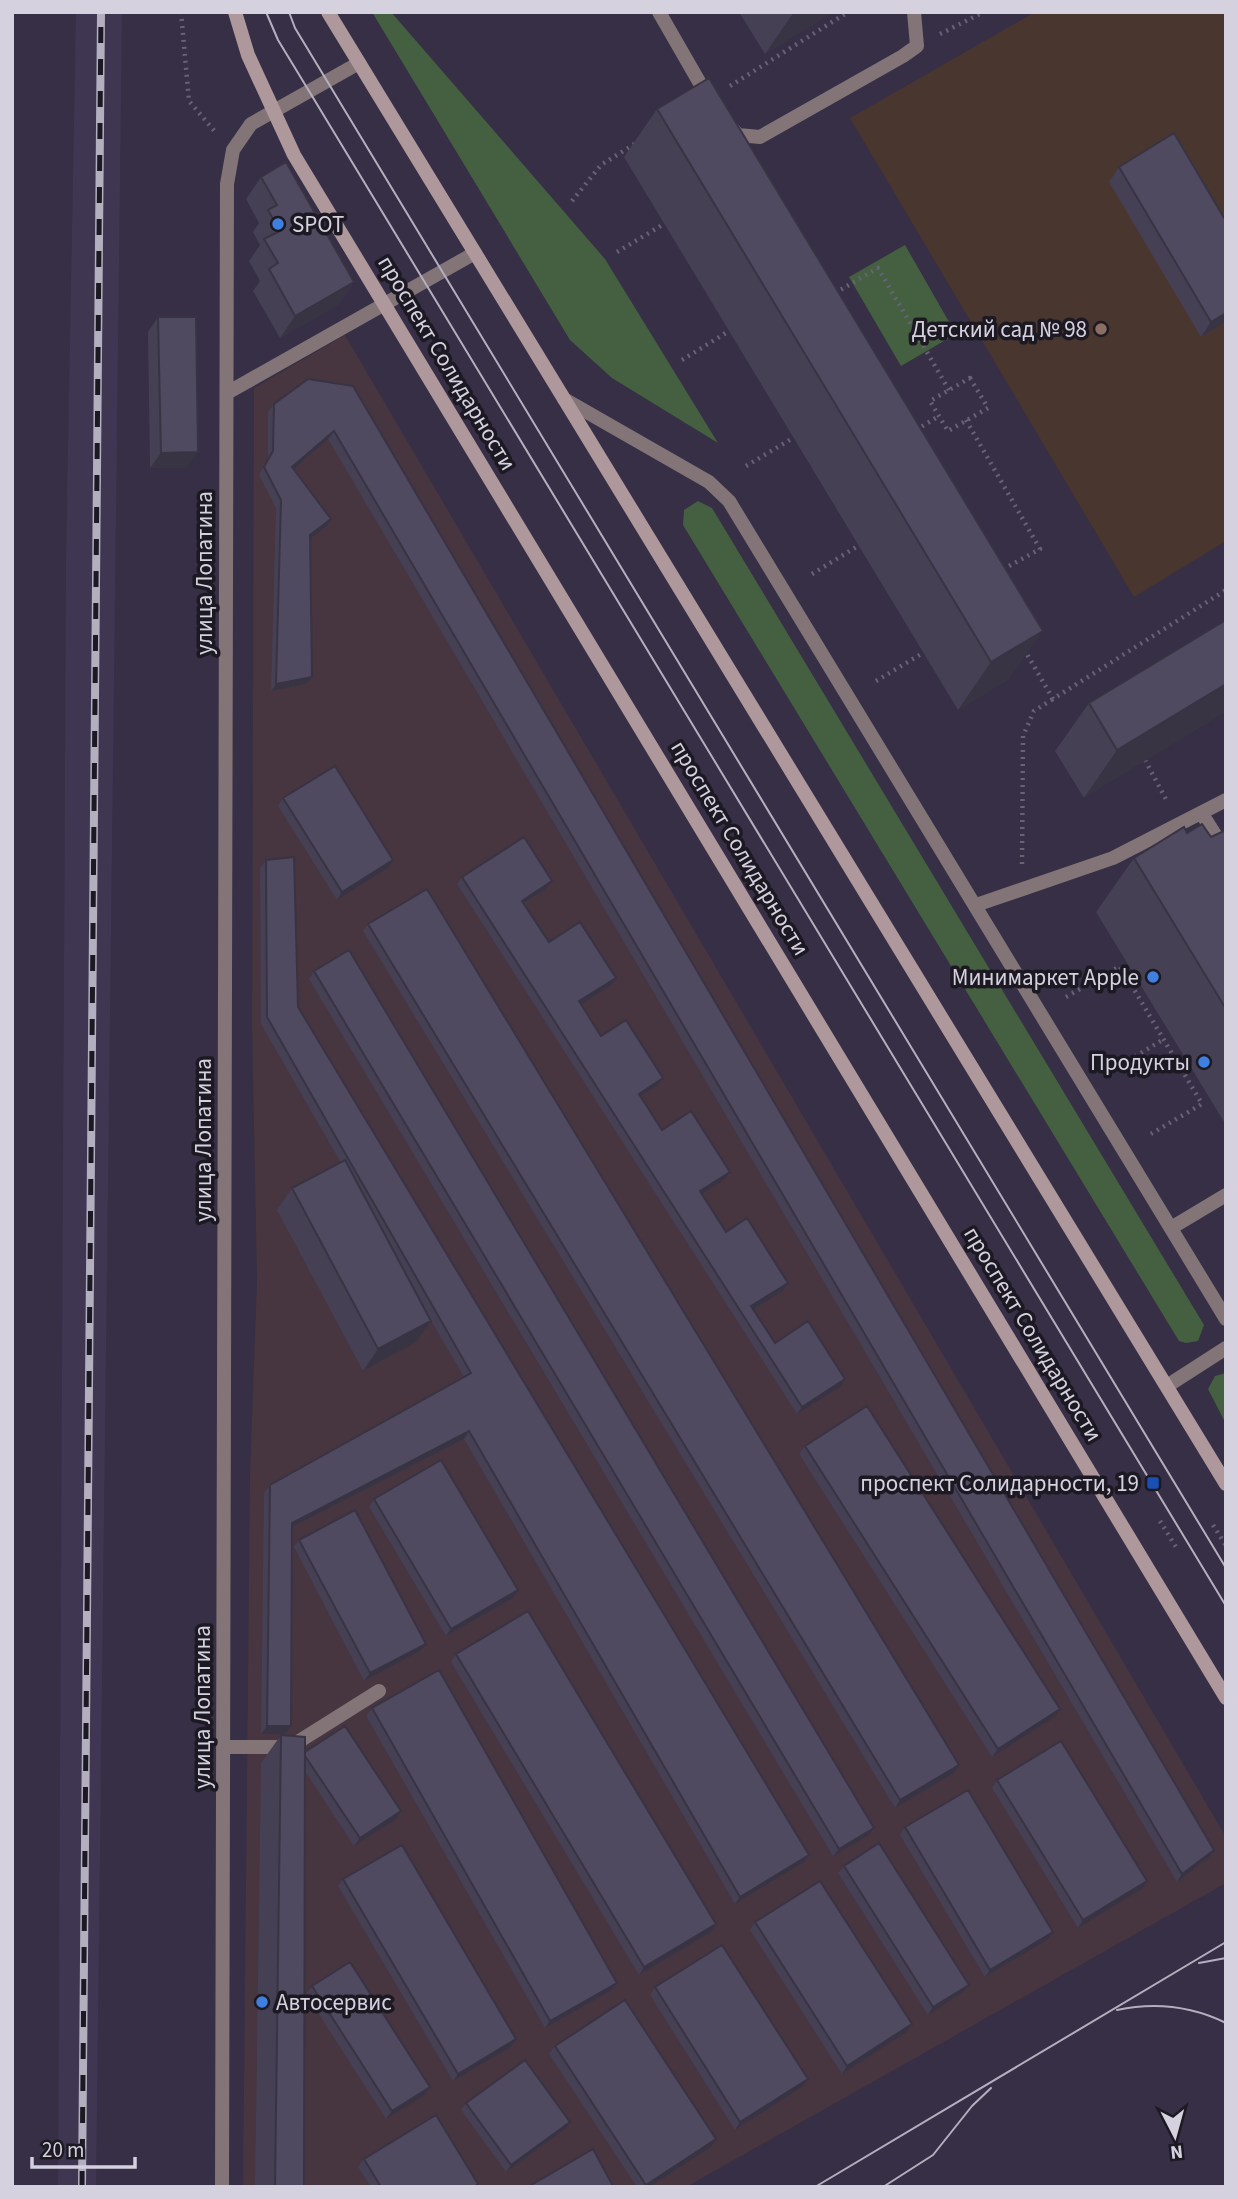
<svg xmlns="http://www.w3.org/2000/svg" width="1238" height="2199" font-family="'Source Sans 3',sans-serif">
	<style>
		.built { fill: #3f3652 }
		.industrial { fill: #47353f }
		.education { fill: #49362f }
		.green { fill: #446041 }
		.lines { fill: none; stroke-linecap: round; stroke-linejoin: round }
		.path { stroke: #686275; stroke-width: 4.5; stroke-dasharray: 2 5; stroke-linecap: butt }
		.lane { stroke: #827477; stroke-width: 14 }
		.street { stroke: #827477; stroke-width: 14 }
		.secondary { stroke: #ae989c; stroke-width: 14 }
		.tram { stroke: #b4afbf; stroke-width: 2 }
		.rail-casing { stroke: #b4afbf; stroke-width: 8 }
		.rail { stroke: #1c1923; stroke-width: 5; stroke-dasharray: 16; stroke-linecap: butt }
		.wall { fill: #454053 }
		.shaded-wall { fill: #383444 }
		.building { fill: #504a61; stroke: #383444; stroke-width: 2 }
		.shop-dot { fill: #3f7fe0; stroke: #1c1923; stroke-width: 2.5 }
		.education-dot { fill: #8d6e63; stroke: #1c1923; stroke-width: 2.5 }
		.transit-dot { fill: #1a4fb4; stroke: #1c1923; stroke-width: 2.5 }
		.labels { text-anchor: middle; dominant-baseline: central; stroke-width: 7; stroke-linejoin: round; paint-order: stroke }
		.poi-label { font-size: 23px; fill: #d5d1df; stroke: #1c1923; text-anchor: end }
		.street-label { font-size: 23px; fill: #d5d1df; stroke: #1c1923 }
	</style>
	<rect width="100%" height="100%" fill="#362f45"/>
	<path class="built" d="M76 12H122L96 2187H58L66 559Z"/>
	<path class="industrial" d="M345 335 1226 1837V1883L686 2187H243L250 1472 257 1281 252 1027 254 388Z"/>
	<path class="education" d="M1035 12H1226V541L1134 597 850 118Z"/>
	<path class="green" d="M372 12H391L605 259 718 443 612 378 570 340Z
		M905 245 956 334 901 366 849 277Z
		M698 501 712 508 1204 1325 1198 1341 1186 1343 1179 1341 683 525 684 510Z
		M1226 1373V1424L1208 1389 1215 1376Z"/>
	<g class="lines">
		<path class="path" d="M181 12 189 101 217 134
			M940 34 984 12
			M730 86 848 12
			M572 201 601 165 636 143
			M617 252 664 224
			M835 293 878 268 949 390
			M682 360 729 331
			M970 378 988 408 948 431 930 401Z
			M966 420 1040 549 1000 571
			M916 430 939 416
			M746 466 793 438
			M812 574 858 546
			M1024 649 1053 699 1226 590
			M876 681 923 653
			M1145 760 1168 803
			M1022 864 1023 736 1034 711 1053 699
			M1066 997 1120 966 1202 1104 1149 1135
			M1111 1071 1164 1039
			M1160 1521 1176 1547
			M1213 1525 1226 1546"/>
		<path class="lane" d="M659 12 709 99
			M730 126 738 135 760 137 903 56 917 46 914 12
			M1202 814 1226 852
			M976 905 1113 858 1226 800
			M1171 1228 1226 1195
			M225 1747H290L379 1691"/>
		<path class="street" d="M227 393 475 253
			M564 399 709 482 729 501 1226 1319
			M1167 1386 1226 1348
			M222 2187 227 184 233 150 251 124 359 63"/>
		<path class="secondary" d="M235 12 248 55 294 155 1226 1698
			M328 12 1226 1484"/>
		<path class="tram" d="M266 12 278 40 309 91 1226 1606
			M289 12 295 28 1226 1568
			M1199 1963 1226 1958
			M1117 2010C1155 2002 1191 2006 1226 2023
			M815 2187 1226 1942
			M883 2187 933 2155 972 2106 991 2088"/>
		<g class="rail-casing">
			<path id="rail" d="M82 2187 101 12"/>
		</g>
		<use href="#rail" class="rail"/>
	</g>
	<path class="wall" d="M739 12H833L765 54Z
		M657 109 1009 679 958 710 624 157Z
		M1119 167 1226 322 1201 337 1109 182Z
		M261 177 354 282 339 304 280 338 253 291 260 281 249 261 260 245 253 232 259 223 246 199Z
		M158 317 187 468H150L148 332Z
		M308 379 1209 1857 1177 1882 328 439 294 469 331 519 326 527 310 538 306 684 271 691 276 508 259 475 268 458V412L274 404Z
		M1226 620 1084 798 1055 751 1089 703Z
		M283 798 388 868 337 900 278 806Z
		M1226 830V1125L1096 912 1134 858 1187 833 1211 837Z
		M266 860 298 1007 809 1855 804 1862 735 1904 464 1439 292 1527 291 1726 286 1734H261L264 1493 270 1485 464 1377 430 1319 431 1321 416 1342 363 1371 277 1210 292 1188 341 1163 261 1024 260 868Z
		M462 877 552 881 546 889 524 904 549 942 611 985 581 1004 601 1036 663 1078 658 1085 640 1097 662 1130 730 1172 725 1179 701 1194 726 1232 788 1283 783 1291 753 1310 775 1343 840 1387 797 1414 457 884Z
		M368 924 959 1765 954 1773 895 1808 363 931Z
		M314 971 869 1835 833 1856 309 979Z
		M805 1446 1055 1717 992 1757 799 1454Z
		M374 1499 518 1590 513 1598 446 1636 369 1507Z
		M299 1540 426 1644 420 1651 364 1681 294 1547Z
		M456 1654 716 1924 711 1932 639 1975 451 1662Z
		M372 1708 617 1983 612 1990 545 2028 366 1716Z
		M281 1735 396 1819 354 1846 305 1771 304 2187H255L261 1763Z
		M997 1780 1147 1881 1142 1889 1078 1928 992 1788Z
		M905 1827 1047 1940 985 1977 900 1835Z
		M844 1866 969 1985 963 1992 928 2015 838 1873Z
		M343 1879 516 2039 511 2047 453 2081 338 1886Z
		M755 1922 912 2024 907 2032 842 2074 750 1930Z
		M312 1986 430 2087 425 2095 386 2119 306 1994Z
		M655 1987 802 2087 735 2130 650 1995Z
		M555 2046 716 2139 711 2147 649 2187H637L549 2054Z
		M466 2103 565 2129 506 2172 461 2110Z
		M364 2159 477 2187H371L358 2167Z"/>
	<path class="shaded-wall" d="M794 12H833L765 54Z
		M354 282 339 304 280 338 295 316Z
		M1226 313V322L1201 337 1211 322Z
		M334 431 328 439 287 475 292 467Z
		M198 452 187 468H150L161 453Z
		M331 519 326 527 305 542 310 535Z
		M1043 631 1009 679 958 710 991 662Z
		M312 677 306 684 271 691 276 684Z
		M1226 684V712L1084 798 1117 750Z
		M393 860 388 868 337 900 342 892Z
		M552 881 546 889 516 908 522 901Z
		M616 978 611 985 574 1009 579 1001Z
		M663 1078 658 1085 633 1101 639 1094Z
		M730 1172 725 1179 694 1199 700 1191Z
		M788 1283 783 1291 746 1314 751 1306Z
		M431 1321 416 1342 363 1371 378 1349Z
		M845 1379 840 1387 797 1414 802 1407Z
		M469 1431 464 1439 286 1530 292 1523Z
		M518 1590 513 1598 446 1636 451 1629Z
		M426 1644 420 1651 364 1681 370 1673Z
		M1060 1709 1055 1717 992 1757 998 1749Z
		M267 1726H291L286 1734H261Z
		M959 1765 954 1773 895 1808 900 1800Z
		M401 1811 396 1819 354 1846 360 1838Z
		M874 1828 869 1835 833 1856 839 1849Z
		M1214 1850 1209 1857 1177 1882 1182 1874Z
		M809 1855 804 1862 735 1904 740 1897Z
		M1147 1881 1142 1889 1078 1928 1083 1920Z
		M716 1924 711 1932 639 1975 644 1967Z
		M1053 1932 1047 1940 985 1977 990 1970Z
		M617 1983 612 1990 545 2028 550 2021Z
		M969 1985 963 1992 928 2015 933 2007Z
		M912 2024 907 2032 842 2074 847 2066Z
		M516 2039 511 2047 453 2081 458 2074Z
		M808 2079 802 2087 735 2130 740 2122Z
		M430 2087 425 2095 386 2119 392 2111Z
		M570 2122 565 2129 506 2172 511 2165Z
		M716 2139 711 2147 649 2187H644L646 2185Z"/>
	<path class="building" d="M709 78 1043 631 991 662 657 109Z
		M1174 133 1224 218 1226 217V313L1211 322 1119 167Z
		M286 162 354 282 295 316 269 269 278 263 264 239 280 231 268 210 277 205 261 177Z
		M158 317H196L198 452 161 453Z
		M308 379 353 386 1214 1850 1182 1874 334 431 292 467 331 519 310 535 312 677 276 684 281 500 264 467 273 451 274 404Z
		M1226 620V684L1117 750 1089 703Z
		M335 766 393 860 342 892 283 798Z
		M1202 824 1211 837 1226 830V1009L1134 858 1184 827 1187 833Z
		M524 837 552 881 522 901 549 942 580 922 616 978 579 1001 601 1036 626 1020 663 1078 639 1094 662 1130 691 1111 730 1172 700 1191 726 1232 747 1218 788 1283 751 1306 775 1343 808 1321 845 1379 802 1407 462 877Z
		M294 857 298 1007 809 1855 740 1897 469 1431 292 1523 291 1726H267L270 1485 471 1373 267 1017 266 860Z
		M427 889 959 1765 900 1800 368 924Z
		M349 950 874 1828 839 1849 314 971Z
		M345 1160 431 1321 378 1349 292 1188Z
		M867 1406 1060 1709 998 1749 805 1446Z
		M441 1460 518 1590 451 1629 374 1499Z
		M355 1510 426 1644 370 1673 299 1540Z
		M528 1611 716 1924 644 1967 456 1654Z
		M439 1670 617 1983 550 2021 372 1708Z
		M345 1726 401 1811 360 1838 305 1756V1752Z
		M281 1735 305 1737 304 2187H275Z
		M1061 1741 1147 1881 1083 1920 997 1780Z
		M968 1790 1053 1932 990 1970 905 1827Z
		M879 1843 969 1985 933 2007 844 1866Z
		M402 1845 516 2039 458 2074 343 1879Z
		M820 1881 912 2024 847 2066 755 1922Z
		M722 1945 808 2079 740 2122 655 1987Z
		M350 1962 430 2087 392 2111 312 1986Z
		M625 2000 716 2139 646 2185 555 2046Z
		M525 2060 570 2122 511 2165 466 2103Z
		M436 2115 478 2184 474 2187H381L364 2159Z
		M593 2149 613 2186V2187H528Z"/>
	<g class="shop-dot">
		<circle cx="278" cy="224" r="7"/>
		<circle cx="1153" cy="977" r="7"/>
		<circle cx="1204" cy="1062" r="7"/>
		<circle cx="262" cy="2002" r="7"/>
	</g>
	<circle class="education-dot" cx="1101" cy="329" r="7"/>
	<rect class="transit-dot" x="1146" y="1476" width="14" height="14" rx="3.5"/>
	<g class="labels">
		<g class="poi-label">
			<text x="292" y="224" text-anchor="start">SPOT</text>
			<text x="1087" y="329">Детский сад № 98</text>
			<text x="1139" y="977">Минимаркет Apple</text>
			<text x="1190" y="1062">Продукты</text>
			<text x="1139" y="1483">проспект Солидарности, 19</text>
			<text x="276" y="2002" text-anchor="start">Автосервис</text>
		</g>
		<g class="street-label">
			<text transform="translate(447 363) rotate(59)">проспект Солидарности</text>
			<text transform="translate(204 573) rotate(-90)">улица Лопатина</text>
			<text transform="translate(740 848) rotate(59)">проспект Солидарности</text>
			<text transform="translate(203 1140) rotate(-90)">улица Лопатина</text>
			<text transform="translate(1033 1334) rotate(59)">проспект Солидарности</text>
			<text transform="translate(202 1707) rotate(-90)">улица Лопатина</text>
		</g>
	</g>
	<rect width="1238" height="2199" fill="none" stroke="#d5d1df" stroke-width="28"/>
	<g transform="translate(1175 2136) rotate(174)" stroke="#1c1923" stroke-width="5" paint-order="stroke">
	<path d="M0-5L12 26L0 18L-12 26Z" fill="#d5d1df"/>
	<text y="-10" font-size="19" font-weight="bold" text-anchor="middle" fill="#d5d1df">N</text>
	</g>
	<path d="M32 2157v10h103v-10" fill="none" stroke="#d5d1df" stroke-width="3.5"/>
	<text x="42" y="2157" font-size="21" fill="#d5d1df" stroke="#1c1923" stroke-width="5" paint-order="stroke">20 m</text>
</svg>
